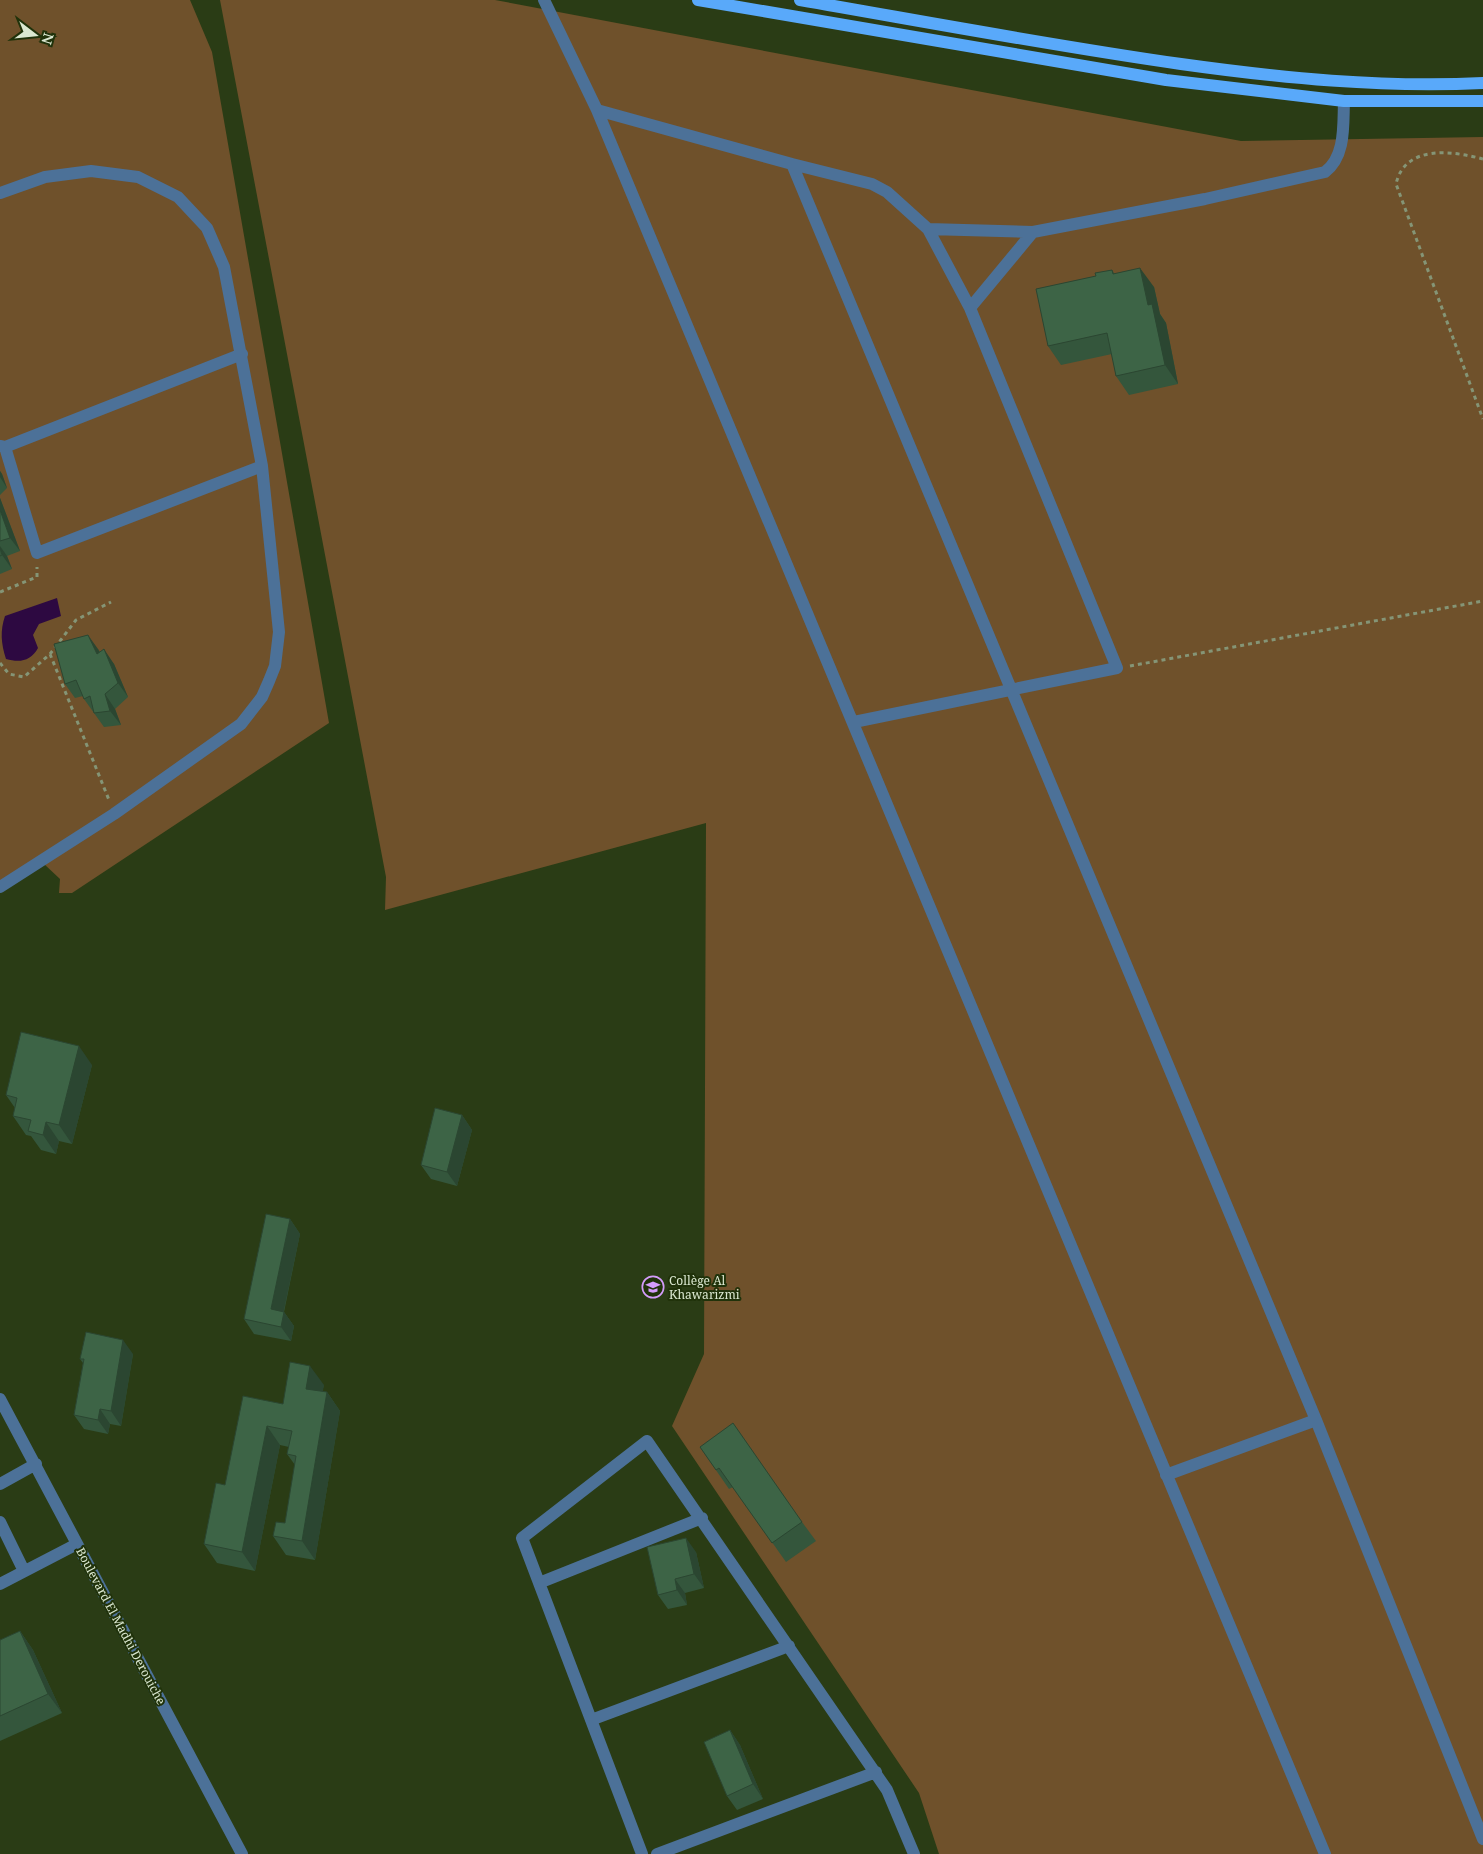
<svg xmlns="http://www.w3.org/2000/svg" width="1483" height="1854" font-family="'Noto Serif',serif">
	<style>
		.green { fill: #6f512b }
		.water { fill: #2d0941 }
		.lines { fill: none; stroke-linecap: round; stroke-linejoin: round }
		.path { stroke: #859576; stroke-width: 3; stroke-dasharray: 4 4; stroke-linecap: butt }
		.minor { stroke: #4c7198; stroke-width: 12 }
		.major { stroke: #59a9fa; stroke-width: 12 }
		.wall { fill: #34563c }
		.shaded-wall { fill: #2b4631 }
		.building { fill: #3d6446; stroke: #2b4631 }
		.labels { text-anchor: middle; dominant-baseline: central; stroke-width: 4; stroke-linejoin: round; paint-order: stroke }
		.poi-label { font-size: 12px; fill: #dbe8d1; stroke: #20320a; text-anchor: start }
		.street-label { font-size: 12px; fill: #dbe8d1; stroke: #20320a }
	</style>
	<rect width="100%" height="100%" fill="#2a3c15"/>
	<path class="green" d="M0 0H190L212 52 329 723 72 893H59L60 879 43 863 0 889Z
		M220 0H495L1241 141 1483 137V1854H939L919 1793 672 1426 704 1354 706 823 385 910 386 877Z"/>
	<path class="water" d="M57 598 61 616 39 624 33 635 38 648C31 661 20 663 6 659 1 643 0 631 5 616Z"/>
	<g class="lines">
		<path class="path" d="M1483 159C1453 151 1405 144 1396 184L1483 419
			M0 592 37 577V567
			M50 654 109 800
			M0 663 9 674 24 677 50 654 76 620 111 602
			M1130 666 1483 601"/>
		<path class="minor" d="M544 0 597 110 1325 1854
			M597 110 792 164 1316 1420 1483 1839
			M792 164 872 184 887 192 928 229 970 308 1117 668 854 722
			M0 193 45 177 91 171 138 177 178 197 207 228 224 267 262 466 279 632 275 666 269 681 262 697 241 724 114 814 0 887
			M928 229 1033 232 1205 199 1325 172C1346 156 1343 125 1344 101
			M970 308 1033 232
			M0 446 5 447 37 553 262 466
			M5 447 242 354
			M0 1399 242 1854
			M1166 1475 1316 1420
			M0 1484 36 1464
			M0 1522 24 1571
			M539 1583 702 1518
			M0 1584 77 1544
			M591 1720 789 1646
			M642 1854 522 1538 647 1441 887 1790 914 1854
			M657 1854 876 1772"/>
		<path class="major" d="M698 0 1166 80 1344 101H1483
			M800 0C927 22 1054 46 1181 64 1281 78 1382 88 1483 83"/>
	</g>
	<path class="wall" d="M1112 270 1114 273 1154 287 1160 314 1166 323 1178 384 1129 395 1116 376 1112 354 1061 365 1048 346 1096 276Z
		M0 471 2 474 7 488 0 495Z
		M0 498 20 551 7 556 12 569 0 574Z
		M98 649 100 652 114 664 128 697 115 709 121 725 104 727 84 699 83 696 75 698 65 684Z
		M92 1065 72 1144 59 1141 56 1154 41 1150 31 1136 26 1135 13 1116 15 1108 6 1095Z
		M462 1115 472 1130 457 1186 431 1179 421 1165Z
		M290 1219 300 1234 284 1312 294 1326 291 1341 254 1334 244 1319Z
		M133 1354 121 1426 110 1424 108 1434 84 1429 74 1415 83 1363 80 1359Z
		M324 1385 322 1392H327L340 1411 315 1560 286 1555 273 1536 285 1523 295 1465 287 1454 289 1447 280 1445 255 1571 217 1563 204 1544 225 1485 283 1404Z
		M700 1447 802 1522 816 1541 786 1562 733 1487 729 1489Z
		M696 1552 704 1588 685 1593 687 1605 668 1609 658 1595Z
		M20 1631 33 1650 62 1713 0 1741V1640Z
		M730 1730 740 1745 763 1799 737 1810 727 1796Z"/>
	<path class="shaded-wall" d="M1140 268 1154 287 1160 314 1166 323 1178 384 1165 365 1148 305Z
		M0 471 2 474 7 488 0 477Z
		M0 498 20 551 10 538 0 510Z
		M0 546 7 556 12 569 2 555 0 548Z
		M88 635 98 649 107 669 97 654Z
		M104 649 114 664 128 697 118 683Z
		M105 694 115 709 121 725 110 711Z
		M79 1046 92 1065 72 1144 59 1125Z
		M462 1115 472 1130 457 1186 447 1172Z
		M46 1122 59 1141 56 1154 43 1135Z
		M290 1219 300 1234 281 1324 271 1309Z
		M284 1312 294 1326 291 1341 281 1327Z
		M123 1340 133 1354 121 1426 111 1411Z
		M310 1366 324 1385 320 1408 306 1389Z
		M327 1392 340 1411 315 1560 302 1541Z
		M100 1409 110 1424 108 1434 98 1420Z
		M267 1426 280 1445 255 1571 242 1552Z
		M686 1538 696 1552 704 1588 694 1574Z
		M675 1579 685 1593 687 1605 677 1590Z
		M20 1631 33 1650 62 1713 48 1694Z
		M730 1730 740 1745 763 1799 753 1784Z"/>
	<path class="building" d="M1140 268 1148 305 1152 304 1165 365 1116 376 1107 333 1048 346 1036 289 1096 276 1095 273 1112 270 1113 274Z
		M0 510 10 538 0 541Z
		M0 548 2 555 0 556Z
		M88 635 97 654 104 649 118 683 105 694 110 711 94 713 90 696 84 699 76 680 65 684 54 644Z
		M21 1032 79 1046 59 1125 46 1122 43 1135 28 1131 31 1120 13 1116 17 1098 6 1095Z
		M435 1108 462 1115 447 1172 421 1165Z
		M266 1214 290 1219 271 1309 284 1312 281 1327 244 1319Z
		M86 1332 123 1340 111 1411 100 1409 98 1420 74 1415 84 1359H80Z
		M290 1362 310 1366 306 1389 327 1392 302 1541 273 1536 276 1522 285 1523 296 1456 287 1454 292 1431 267 1426 242 1552 204 1544 216 1483 225 1485 243 1396 283 1404Z
		M733 1423 802 1522 772 1543 719 1468 716 1470 700 1447Z
		M686 1538 694 1574 675 1579 677 1590 658 1595 647 1547Z
		M20 1631 48 1694 0 1716V1640Z
		M730 1730 753 1784 727 1796 704 1742Z"/>
	<defs>
		<g id="school-ring" transform="scale(1.125)"><circle r="9.5" fill="#20320a" stroke="#d49cfb" stroke-width="1.5"/><path d="M0-5L7-2L0 1L-7-2ZM-4 1L0 2.5L4 1V4Q0 6-4 4Z" fill="#d49cfb"/></g>
	</defs>
	<g fill-rule="evenodd">
		<use href="#school-ring" x="653" y="1287"/>
	</g>
	<g class="labels">
		<g class="poi-label">
			<text x="669" y="1280">Collège Al<tspan x="669" dy="14">Khawarizmi</tspan></text>
		</g>
		<g class="street-label">
			<text transform="translate(121 1626) rotate(62)">Boulevard El Madhi Derouiche</text>
		</g>
	</g>
	<g transform="translate(35 35) rotate(106)" stroke="#20320a" stroke-width="4" paint-order="stroke">
	<path d="M0-4L9 19L0 12L-9 19Z" fill="#dbe8d1"/>
	<text y="-8" font-size="14" font-weight="bold" text-anchor="middle" fill="#dbe8d1">N</text>
	</g>
</svg>
